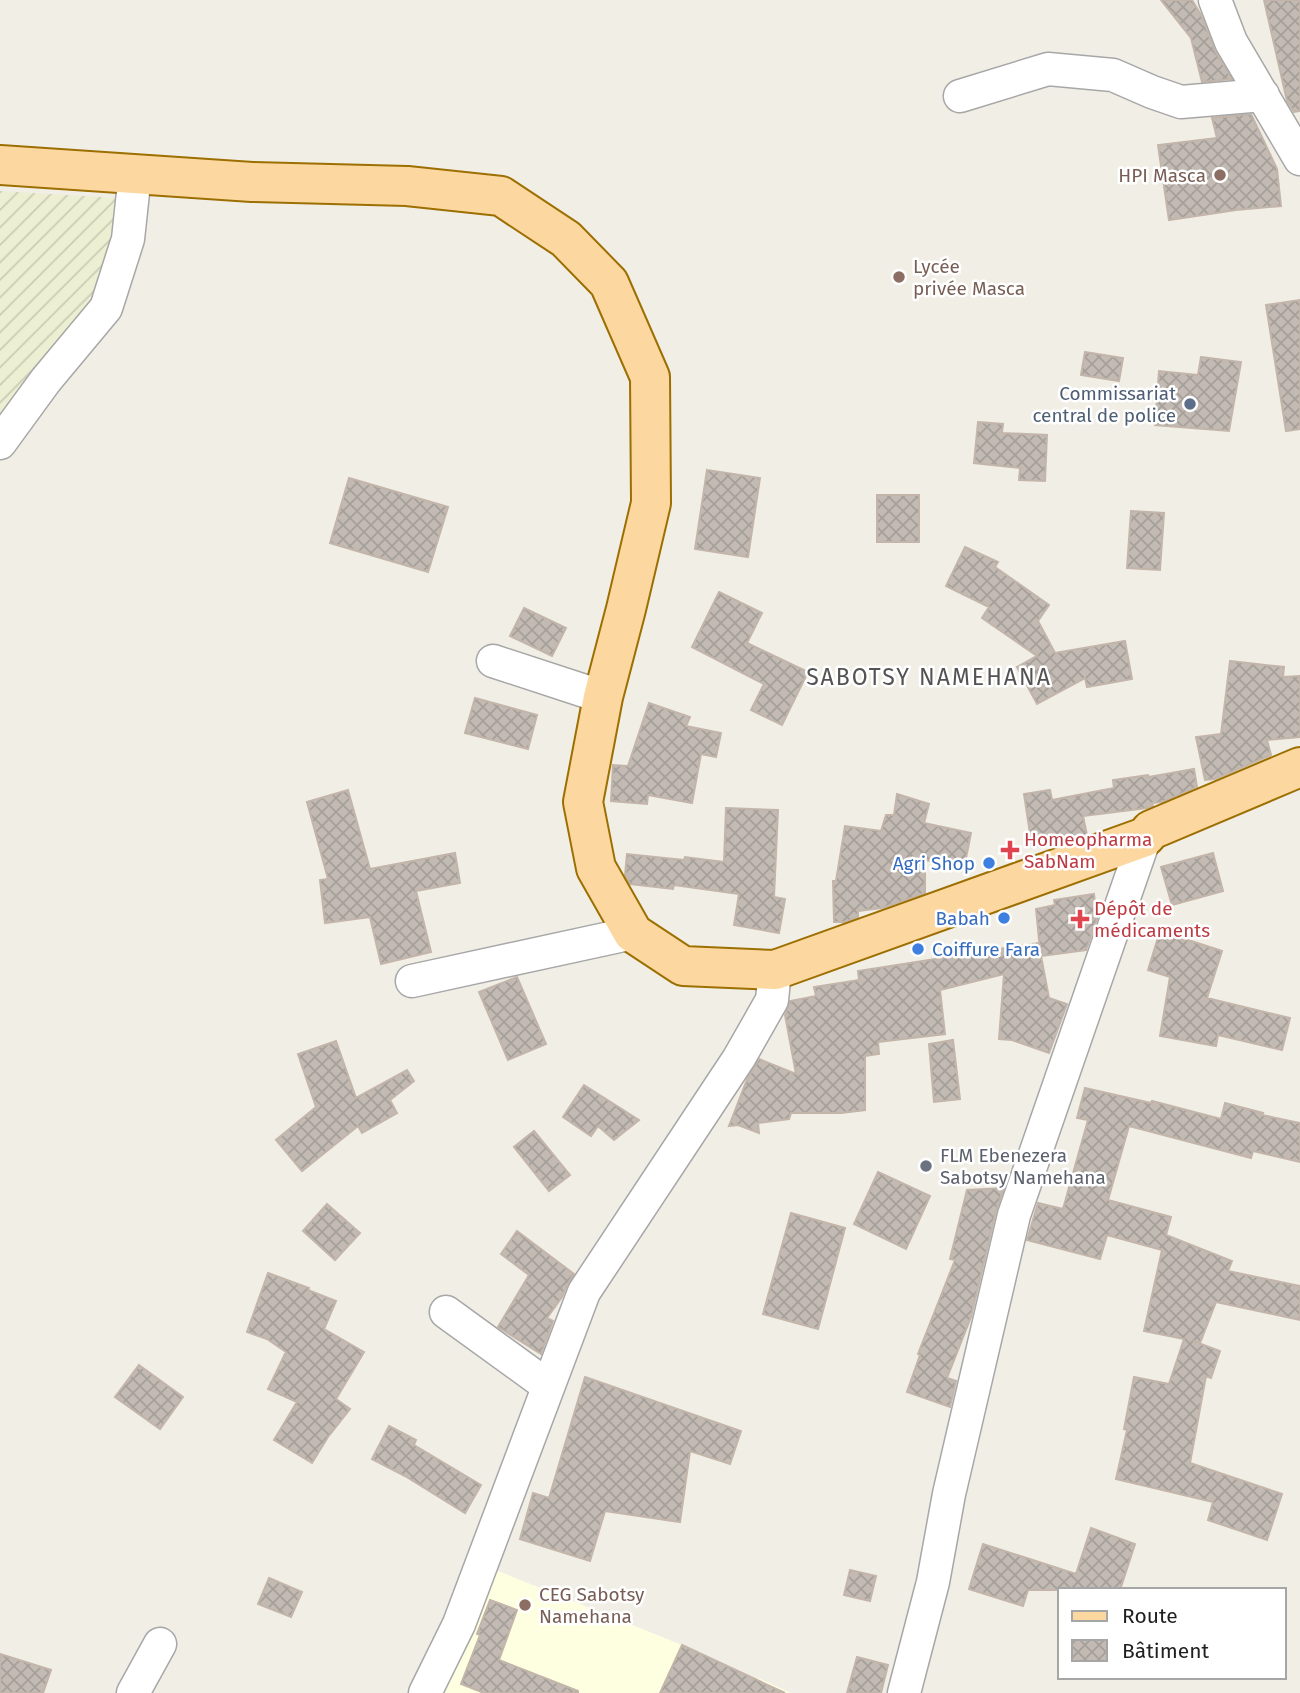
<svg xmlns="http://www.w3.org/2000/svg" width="1300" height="1693" font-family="'Fira Sans',sans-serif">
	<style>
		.education { fill: #feffe1 }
		.farmland { fill: url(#farmland-furrows) }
		.building { fill: url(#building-cross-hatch); stroke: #c3b5a9; stroke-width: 2 }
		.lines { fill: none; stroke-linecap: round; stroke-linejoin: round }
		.minor-casing { stroke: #a7a7a7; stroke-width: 35 }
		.major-casing { stroke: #9c6f00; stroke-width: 42 }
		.minor { stroke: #fff; stroke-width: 32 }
		.major { stroke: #fcd8a0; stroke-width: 38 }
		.education-dot { fill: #8d6e63; stroke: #fff; stroke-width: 2.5 }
		.service-dot { fill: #5c6f8a; stroke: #fff; stroke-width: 2.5 }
		.health-dot { fill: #e0444e; stroke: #fff; stroke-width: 2.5 }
		.shop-dot { fill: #3f7fe0; stroke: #fff; stroke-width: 2.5 }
		.worship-dot { fill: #6b7280; stroke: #fff; stroke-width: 2.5 }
		.labels { text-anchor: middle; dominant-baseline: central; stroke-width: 5; stroke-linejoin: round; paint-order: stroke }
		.education-label { font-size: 19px; fill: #785e54; stroke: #fff; text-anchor: start }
		.service-label { font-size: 19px; fill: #4e5e75; stroke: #fff; text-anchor: end }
		.health-label { font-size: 19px; fill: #be3a42; stroke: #fff; text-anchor: start }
		.shop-label { font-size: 19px; fill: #366cbe; stroke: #fff; text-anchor: end }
		.worship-label { font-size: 19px; fill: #5b616d; stroke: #fff; text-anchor: start }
		.quarter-label { font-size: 23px; letter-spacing: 2px; fill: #535353; stroke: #fff }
	</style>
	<defs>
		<pattern id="farmland-furrows" width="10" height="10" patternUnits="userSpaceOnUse" patternTransform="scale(1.75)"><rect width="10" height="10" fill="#ecefd2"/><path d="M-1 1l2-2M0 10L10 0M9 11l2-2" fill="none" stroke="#cacdb4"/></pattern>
		<pattern id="building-cross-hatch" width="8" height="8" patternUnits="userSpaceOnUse" patternTransform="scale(1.75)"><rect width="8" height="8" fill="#c2bab3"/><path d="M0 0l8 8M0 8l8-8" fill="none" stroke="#a6a09a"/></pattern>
	</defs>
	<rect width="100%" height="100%" fill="#f1eee6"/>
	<path class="education" d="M481 1564 682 1645 752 1678H758L791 1693H439Z"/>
	<path class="farmland" d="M0 191 133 199 142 257 25 426 0 454Z"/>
	<path class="building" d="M1161 0H1192L1201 15 1215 51 1232 79 1202 82 1191 38Z
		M1264 0H1300V111L1294 112 1287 101Z
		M1251 114 1277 169 1281 206 1236 210 1169 220 1158 145 1217 138 1212 118Z
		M1300 300V429L1286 431 1266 305Z
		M1085 352 1123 358 1119 381 1081 375Z
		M1201 357 1241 362 1229 431 1155 425 1159 371 1198 375Z
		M978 422 1003 424 1002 433 1047 435 1045 481 1019 480 1020 468 974 463Z
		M707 470 760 478 748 557 695 549Z
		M349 478 448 507 428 572 330 543Z
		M877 495H919V542H877Z
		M1131 511 1164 513 1160 570 1127 568Z
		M965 547 998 562 995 567 1049 605 1038 621 1055 653 1125 641 1132 679 1087 687 1085 678 1037 704 1017 667 1037 656 982 618 989 607 946 586Z
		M719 592 762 613 747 643 808 672 782 725 751 710 764 684 692 647Z
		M524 608 566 628 552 656 510 636Z
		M1230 661 1284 667 1283 677 1300 676V737L1267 740 1271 755 1215 779 1205 780 1196 737 1221 734Z
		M475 698 537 715 528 749 465 733Z
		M649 703 690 717 686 726 721 733 716 757 701 754 692 803 648 795 647 804 611 801 613 765 628 766Z
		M1194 769 1197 787 1162 802 1152 803 1153 806 1147 808 1083 816 1087 835 1070 841 1032 847 1024 794 1050 790 1052 800 1114 788 1113 780 1148 775 1149 777Z
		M348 790 370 869 455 853 460 883 416 891 431 952 381 964 370 917 325 923 320 880 328 879 307 802Z
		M897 794 929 804 924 823 971 833 964 868 925 860V893L882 908 858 911V917L845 922H834L833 881H836L845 826 881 831 886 815H894Z
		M726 808 778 810 774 897 785 899 779 933 734 925 739 894 674 885 673 889 630 884 625 875 627 854 684 860 685 857 724 862Z
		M1213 853 1223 891 1172 905 1161 867Z
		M1094 894 1097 919 1086 950 1041 956 1049 998 1067 1004 1049 1053 1012 1040 999 1039 1004 974 940 990 945 1034 878 1042 879 1054 865 1056V1110L841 1113H791L789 1119 758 1123 759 1133 738 1125 729 1126 748 1077 759 1059 796 1074 785 1015 790 1001 816 996 814 987 859 980 858 971 1038 943 1040 950 1036 909 1055 905 1054 900Z
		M1160 931 1222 951 1207 998 1290 1018 1282 1050 1218 1035 1216 1046 1160 1036 1170 977 1148 970Z
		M517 977 546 1044 508 1060 479 992Z
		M953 1040 960 1099 934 1102 929 1044Z
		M336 1041 356 1098 407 1070 414 1081 390 1100 397 1113 362 1133 358 1126 302 1171 276 1140 316 1107 298 1054Z
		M584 1085 639 1120 614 1140 598 1126 591 1136 563 1117Z
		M1085 1088 1151 1103 1152 1101 1221 1119 1225 1103 1263 1113 1262 1115 1300 1123V1162L1253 1151 1251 1158 1129 1126 1108 1200 1171 1217 1166 1235 1232 1261 1228 1271 1300 1286V1320L1216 1302 1200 1343 1193 1341 1220 1351 1211 1378 1206 1376 1190 1463 1282 1494 1267 1540 1208 1520 1213 1502 1116 1479 1127 1430 1124 1429 1134 1377 1169 1384 1184 1339 1144 1331 1162 1250 1107 1235 1100 1259 1027 1240 1038 1203 1063 1209 1088 1120 1077 1118Z
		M534 1131 570 1175 549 1191 514 1147Z
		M878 1172 930 1196 906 1249 854 1224Z
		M1004 1188 996 1211 971 1317 947 1378 956 1381 950 1407 907 1392 920 1355 918 1354 955 1260 950 1259 967 1190Z
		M327 1204 360 1233 335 1260 303 1231Z
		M791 1213 845 1228 818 1329 763 1314Z
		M517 1231 574 1274 567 1285 562 1297 547 1318 553 1321 541 1354 498 1327 529 1275 501 1254Z
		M268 1273 309 1288 308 1290 336 1301 324 1329 364 1352 336 1399 350 1409 328 1437 312 1463 274 1440 297 1402 268 1389 286 1352 267 1339 247 1332Z
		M139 1365 183 1397 160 1429 115 1397Z
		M585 1377 741 1431 730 1464 690 1451 680 1522 605 1511 590 1561 520 1539 533 1493 549 1498Z
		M389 1426 416 1440 414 1445 481 1485 465 1513 405 1476 372 1459Z
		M1091 1528 1135 1544 1120 1590H1028L1023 1606 969 1589 983 1544 1076 1574Z
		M850 1570 876 1576 870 1601 844 1595Z
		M269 1578 302 1592 291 1617 258 1604Z
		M490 1600 517 1610 499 1660 578 1691V1693H484L461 1684 480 1635 477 1634Z
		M682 1645 785 1693H660Z
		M0 1654 51 1670 43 1693H0Z
		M857 1657 888 1665 881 1693H847Z"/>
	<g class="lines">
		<g class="minor-casing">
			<path id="minor" d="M1215 0 1231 42 1300 159
				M960 96 1048 69 1113 75 1152 92 1181 102 1263 95
				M0 443 46 380 106 308 128 239 135 174
				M493 661 603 697
				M412 981 633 933
				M446 1312 548 1386
				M133 1693 160 1644
				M425 1693 459 1624 584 1292 739 1058 772 1000 775 970
				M904 1693 933 1582 949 1494 1014 1215 1145 837"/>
		</g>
		<g class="major-casing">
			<path id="major" d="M0 165 252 182 407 186 501 196 566 239 609 283 650 377 651 503 626 609 603 697 583 802 596 868 633 933 683 966 775 970 1145 837 1151 830 1300 767"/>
		</g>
		<use href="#minor" class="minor"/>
		<use href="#major" class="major"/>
	</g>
	<g class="education-dot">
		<circle cx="1220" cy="175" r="7"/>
		<circle cx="899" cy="277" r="7"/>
		<circle cx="525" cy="1605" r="7"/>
	</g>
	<circle class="service-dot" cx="1190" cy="404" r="7"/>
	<g class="health-dot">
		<path d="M1006.5 839.5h7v7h7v7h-7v7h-7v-7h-7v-7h7z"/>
		<path d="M1076.5 908.5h7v7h7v7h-7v7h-7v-7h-7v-7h7z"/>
	</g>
	<g class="shop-dot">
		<circle cx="989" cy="863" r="7"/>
		<circle cx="1004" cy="918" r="7"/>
		<circle cx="918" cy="949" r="7"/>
	</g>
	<circle class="worship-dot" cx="926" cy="1166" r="7"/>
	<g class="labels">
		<g class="education-label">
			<text x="1206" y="175" text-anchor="end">HPI Masca</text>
			<text x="913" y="266">Lycée<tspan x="913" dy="22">privée Masca</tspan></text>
			<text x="539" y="1594">CEG Sabotsy<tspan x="539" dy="22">Namehana</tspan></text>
		</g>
		<g class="service-label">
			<text x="1176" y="393">Commissariat<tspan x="1176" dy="22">central de police</tspan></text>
		</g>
		<g class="health-label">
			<text x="1024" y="839">Homeopharma<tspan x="1024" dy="22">SabNam</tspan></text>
			<text x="1094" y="908">Dépôt de<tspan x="1094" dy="22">médicaments</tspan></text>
		</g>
		<g class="shop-label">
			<text x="975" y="863">Agri Shop</text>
			<text x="990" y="918">Babah</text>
			<text x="932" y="949" text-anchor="start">Coiffure Fara</text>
		</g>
		<g class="worship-label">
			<text x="940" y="1155">FLM Ebenezera<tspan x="940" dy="22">Sabotsy Namehana</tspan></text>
		</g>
		<g class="quarter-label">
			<text x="929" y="677">SABOTSY NAMEHANA</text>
		</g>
	</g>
	<rect x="1058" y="1588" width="228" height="91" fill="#ffffff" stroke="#a6a6a6" stroke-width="2"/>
	<rect x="1072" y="1611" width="35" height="10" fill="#fcd8a0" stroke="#a6a6a6" stroke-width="2"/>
	<text x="1122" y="1623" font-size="21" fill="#202020">Route</text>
	<rect x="1072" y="1640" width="35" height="21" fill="url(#building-cross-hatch)" stroke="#a6a6a6" stroke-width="2"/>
	<text x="1122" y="1658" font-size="21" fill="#202020">Bâtiment</text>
</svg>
